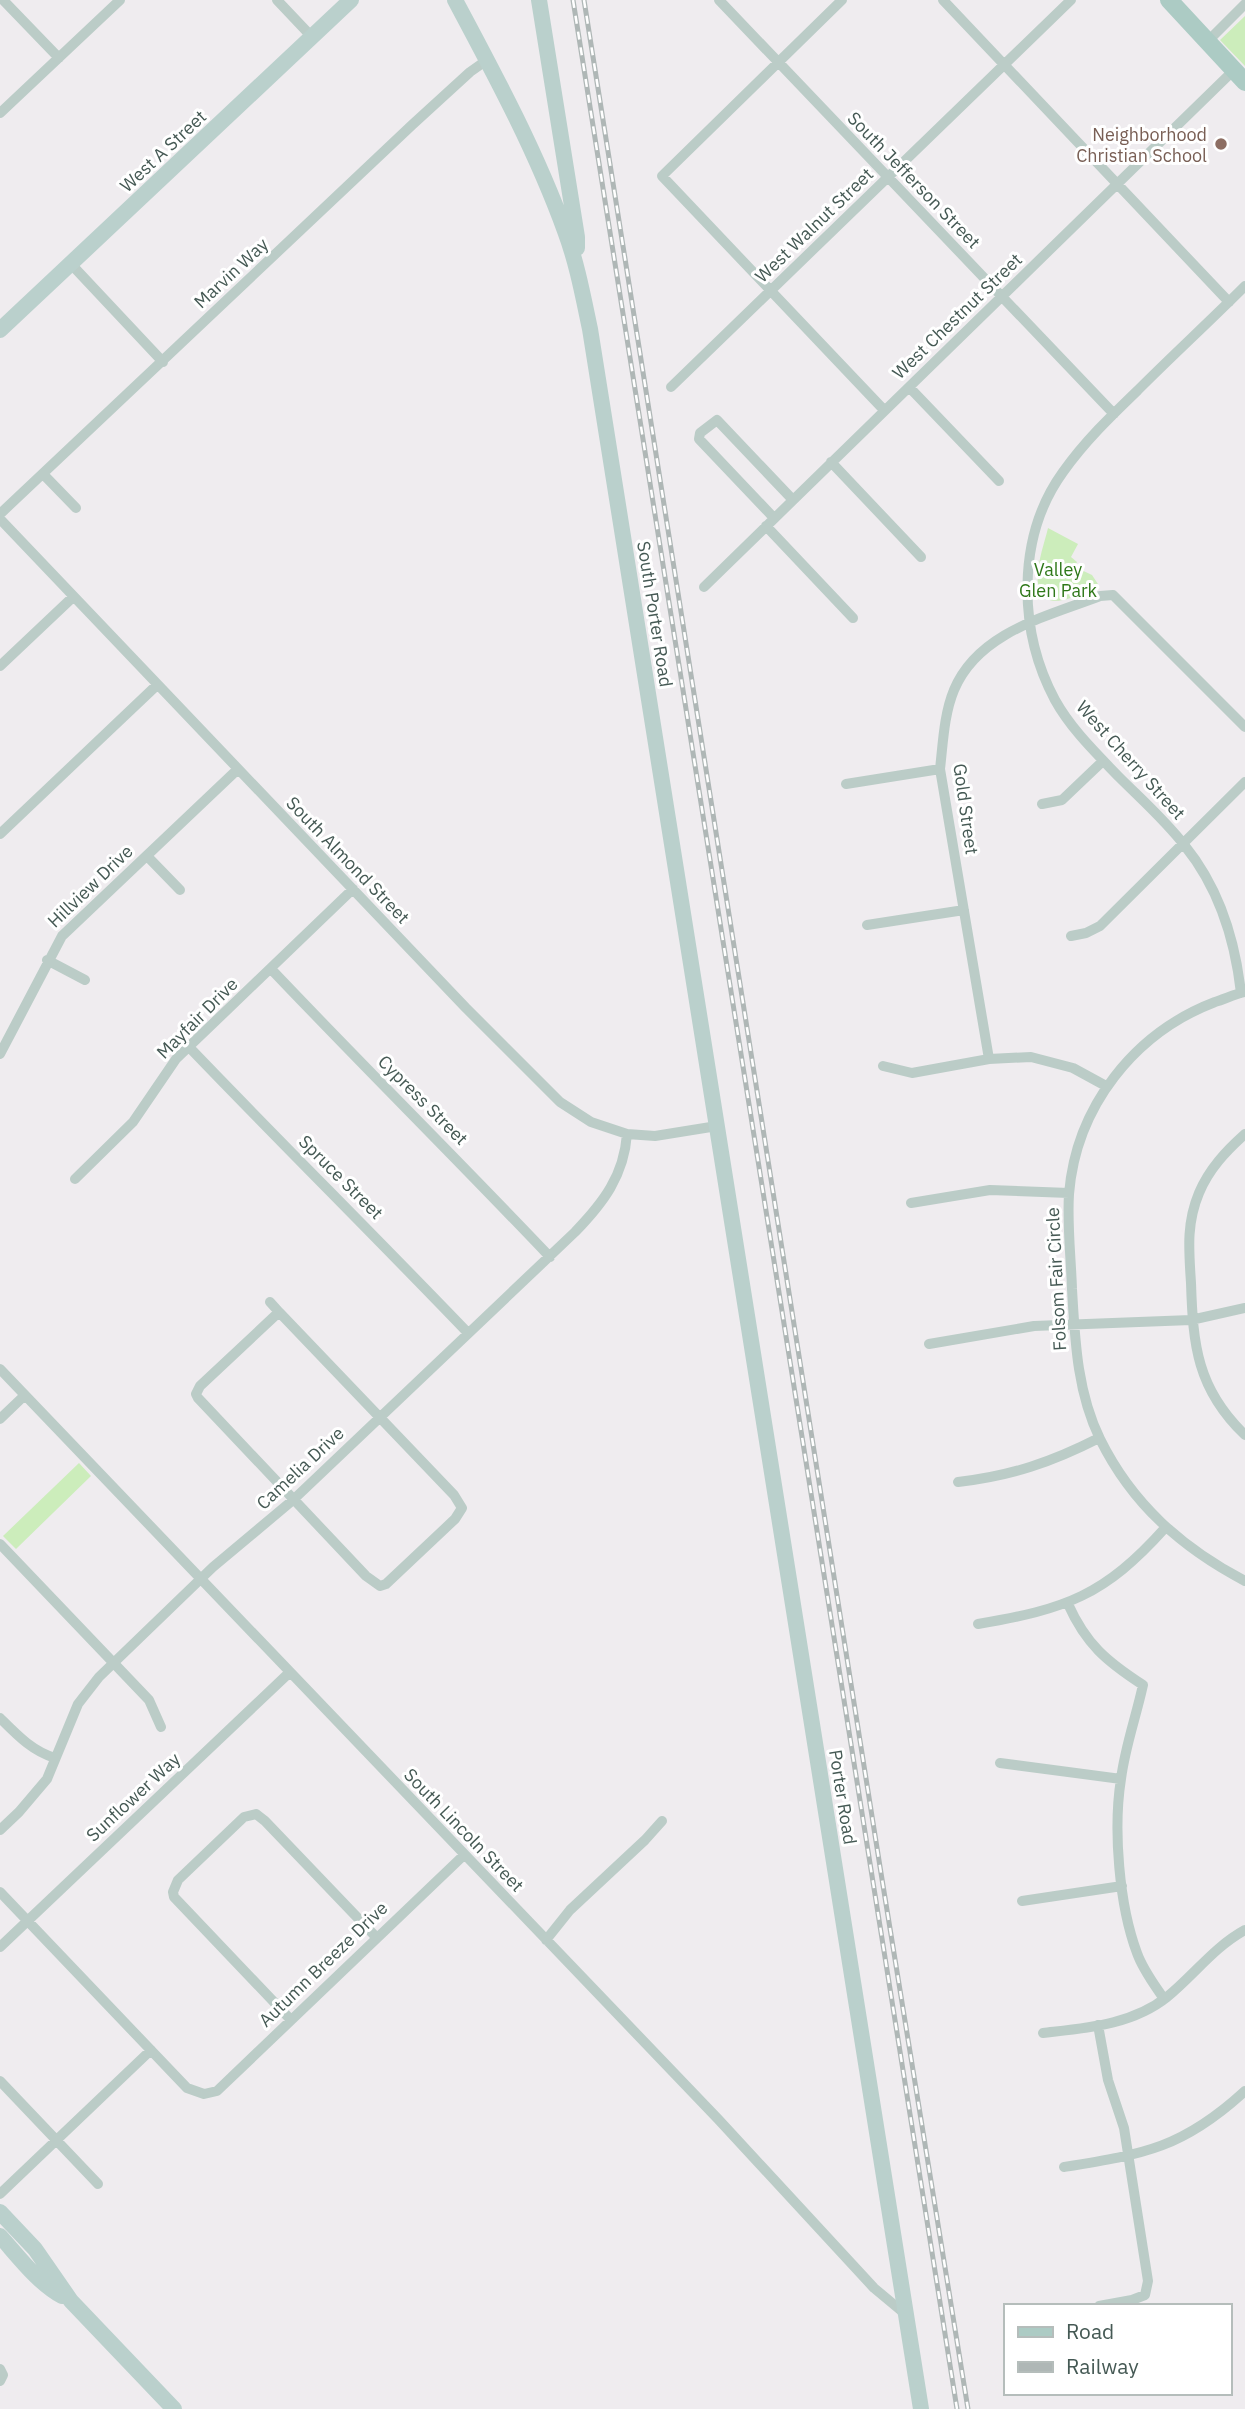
<svg xmlns="http://www.w3.org/2000/svg" width="1245" height="2409" font-family="'IBM Plex Sans',sans-serif">
	<style>
		.green { fill: #ccedbb }
		.lines { fill: none; stroke-linecap: round; stroke-linejoin: round }
		.street { stroke: #bbccc7; stroke-width: 10 }
		.secondary { stroke: #bad0cc; stroke-width: 16 }
		.primary { stroke: #accbc4; stroke-width: 18 }
		.rail-casing { stroke: #afb7b6; stroke-width: 5 }
		.rail { stroke: #fff; stroke-width: 2.5; stroke-dasharray: 8; stroke-linecap: butt }
		.education-dot { fill: #8d6e63; stroke: #fff; stroke-width: 2.5 }
		.labels { text-anchor: middle; dominant-baseline: central; stroke-width: 6; stroke-linejoin: round; paint-order: stroke }
		.education-label { font-size: 18px; fill: #785e54; stroke: #fff; text-anchor: end }
		.street-label { font-size: 18px; fill: #455954; stroke: #fff }
		.park-label { font-size: 18px; fill: #2f7819; stroke: #fff }
	</style>
	<rect width="100%" height="100%" fill="#efecef"/>
	<path class="green" d="M1245 16V66L1220 40Z
		M1048 528 1078 544 1071 557 1077 562 1075 567 1092 575 1098 584C1085 593 1047 614 1039 589 1034 571 1044 545 1048 528Z
		M79 1463 91 1476 16 1549 3 1536Z"/>
	<g class="lines">
		<path class="street" d="M3 0 59 58
			M277 0 312 37
			M719 0 1114 414
			M842 0 662 176 884 410
			M943 0 1229 302
			M1208 41 1245 4
			M0 113 120 0
			M71 264 163 362
			M671 387 1071 0
			M909 387 999 481
			M831 462 921 557
			M43 474 76 508
			M0 514 412 125 470 72 487 60
			M774 518 699 439 700 433 717 420 793 500
			M0 519 466 1008 560 1102 591 1122 627 1134 655 1136 717 1126
			M766 526 853 618
			M704 587 1234 70
			M0 666 73 597
			M846 784 940 769
			M1042 804 1062 800 1103 761
			M0 834 157 685
			M147 856 180 890
			M867 925 964 910
			M1071 936 1086 933 1100 926 1245 782
			M47 960 85 980
			M271 969C363 1066 458 1160 550 1257
			M1245 992C1235 994 1225 999 1215 1002 1134 1033 1076 1107 1069 1194 1067 1225 1071 1258 1072 1289 1075 1340 1077 1392 1100 1439 1132 1504 1182 1548 1245 1581
			M1241 993C1235 939 1219 888 1185 846 1166 821 1141 799 1119 777 1096 753 1071 729 1055 700 1018 631 1016 537 1063 472 1085 441 1111 416 1138 390 1173 355 1210 321 1245 286
			M189 1047C281 1143 376 1237 468 1333
			M0 1054 62 936 238 769
			M989 1059 940 769C943 743 944 714 954 690 978 632 1048 616 1100 596L1113 595 1245 727
			M883 1066 912 1073 989 1059 1031 1057 1073 1068 1106 1086
			M1245 1134C1226 1151 1209 1169 1199 1193 1186 1224 1189 1251 1191 1283 1193 1345 1197 1389 1245 1435
			M75 1179 133 1122 176 1059 353 889
			M911 1203 990 1190 1069 1193
			M270 1302 279 1312 454 1495 462 1508 455 1519 386 1584 380 1586 366 1576 198 1398 196 1394 200 1386 279 1312
			M929 1344 1034 1326 1191 1320 1245 1308
			M0 1369 718 2119 874 2288 904 2313
			M0 1419 25 1395
			M958 1482C1011 1476 1052 1462 1099 1438
			M0 1544 149 1700 161 1727
			M1068 1604C1086 1644 1106 1661 1143 1685 1136 1717 1125 1747 1121 1779 1113 1829 1119 1905 1137 1953 1143 1970 1154 1984 1164 1999
			M978 1624C1066 1609 1104 1596 1165 1528
			M0 1718C17 1735 32 1751 55 1758
			M1000 1763 1121 1779
			M0 1830 19 1812 47 1779 78 1704 99 1677 213 1567 293 1500 575 1232C603 1203 624 1176 627 1134
			M0 1892 187 2088 204 2094 217 2091 464 1855
			M1022 1901 1122 1886
			M546 1940 570 1910 645 1840 662 1821
			M0 1947 290 1672
			M291 2020 174 1897 173 1892 178 1880 244 1817 256 1814 265 1821 376 1937
			M1098 2025 1108 2080 1124 2128 1148 2281 1145 2295 1132 2300 1099 2306
			M1043 2033C1086 2028 1132 2025 1167 1997 1194 1975 1214 1947 1245 1930
			M0 2081 98 2184
			M1064 2167C1145 2154 1183 2148 1245 2091
			M0 2194 151 2050
			M0 2369 3 2375 0 2381"/>
		<path class="secondary" d="M455 0C495 75 536 151 565 231 577 263 583 296 590 329L921 2409
			M539 0 577 237V248
			M0 330 351 0
			M0 2212 35 2249 71 2301 174 2409
			M0 2236C18 2256 38 2283 62 2296"/>
		<path class="primary" d="M1169 0 1245 82"/>
		<g class="rail-casing">
			<path id="rail" d="M573 0 957 2409
				M584 0 881 1873 968 2409"/>
		</g>
		<use href="#rail" class="rail"/>
	</g>
	<circle class="education-dot" cx="1221" cy="144" r="7"/>
	<g class="labels">
		<g class="education-label">
			<text x="1207" y="134">Neighborhood<tspan x="1207" dy="21">Christian School</tspan></text>
		</g>
		<g class="street-label">
			<text transform="translate(163 151) rotate(-43)">West A Street</text>
			<text transform="translate(914 180) rotate(46)">South Jefferson Street</text>
			<text transform="translate(814 225) rotate(-44)">West Walnut Street</text>
			<text transform="translate(231 273) rotate(-43)">Marvin Way</text>
			<text transform="translate(957 316) rotate(-44)">West Chestnut Street</text>
			<text transform="translate(655 614) rotate(81)">South Porter Road</text>
			<text transform="translate(1131 760) rotate(48)">West Cherry Street</text>
			<text transform="translate(966 809) rotate(82)">Gold Street</text>
			<text transform="translate(348 860) rotate(46)">South Almond Street</text>
			<text transform="translate(90 886) rotate(-44)">Hillview Drive</text>
			<text transform="translate(197 1018) rotate(-45)">Mayfair Drive</text>
			<text transform="translate(423 1100) rotate(45)">Cypress Street</text>
			<text transform="translate(341 1177) rotate(45)">Spruce Street</text>
			<text transform="translate(1056 1279) rotate(-93)">Folsom Fair Circle</text>
			<text transform="translate(300 1468) rotate(-43)">Camelia Drive</text>
			<text transform="translate(133 1797) rotate(-43)">Sunflower Way</text>
			<text transform="translate(843 1797) rotate(81)">Porter Road</text>
			<text transform="translate(464 1830) rotate(46)">South Lincoln Street</text>
			<text transform="translate(323 1964) rotate(-44)">Autumn Breeze Drive</text>
		</g>
		<g class="park-label">
			<text x="1058" y="569">Valley<tspan x="1058" dy="21">Glen Park</tspan></text>
		</g>
	</g>
	<rect x="1004" y="2304" width="228" height="91" fill="#ffffff" stroke="#b5bdbb" stroke-width="2"/>
	<rect x="1018" y="2327" width="35" height="10" fill="#accbc4" stroke="#b5bdbb" stroke-width="2"/>
	<text x="1066" y="2339" font-size="21" fill="#455954">Road</text>
	<rect x="1018" y="2362" width="35" height="10" fill="#afb7b6" stroke="#b5bdbb" stroke-width="2"/>
	<text x="1066" y="2374" font-size="21" fill="#455954">Railway</text>
</svg>
